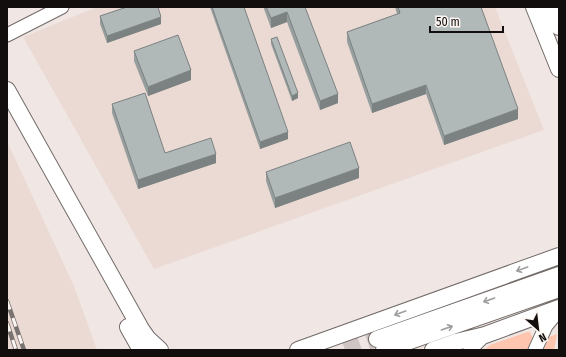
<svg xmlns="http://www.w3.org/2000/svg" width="566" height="357" font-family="'Fira Sans Condensed',sans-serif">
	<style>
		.built { fill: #ebdad4 }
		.green { fill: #ffc5ae }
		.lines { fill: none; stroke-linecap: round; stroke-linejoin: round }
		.major-tunnel { stroke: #cfc6c4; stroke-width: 16; stroke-dasharray: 16 8; stroke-linecap: butt }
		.minor-casing { stroke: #726b68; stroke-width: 15 }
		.major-casing { stroke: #726b68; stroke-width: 18 }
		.minor { stroke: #fff; stroke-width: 13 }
		.major { stroke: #fff; stroke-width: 16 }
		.rail-casing { stroke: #787270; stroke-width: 4.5 }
		.rail { stroke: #fdf5f1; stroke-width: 3; stroke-dasharray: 9; stroke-linecap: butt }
		.wall { fill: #979f9e }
		.shaded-wall { fill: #7b8281 }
		.building { fill: #b0b9b8; stroke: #7b8281 }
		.oneway { stroke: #a09f9e }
	</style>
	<rect width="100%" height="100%" fill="#f0e7e4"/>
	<path class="built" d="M97 7H495L544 130 154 269 23 37Z
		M7 141 74 286 97 350H7Z"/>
	<path class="green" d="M527 332H530L533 338 528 350H484L490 345Z
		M557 334 554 350H543L549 337Z"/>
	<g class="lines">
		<path class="major-tunnel" d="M345 350 377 339"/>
		<g class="minor-casing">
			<path id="minor" d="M7 35 62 7
				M470 350 485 335
				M535 350 546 326 559 310"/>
		</g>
		<g class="major-casing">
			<path id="major" d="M534 7 559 69
				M551 7 559 27
				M7 90 141 329 148 339 160 350
				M128 327 141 350
				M377 339 559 275
				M298 350 559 256
				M384 350 559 289
				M433 350 456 342 485 335 559 308"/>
		</g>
		<use href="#minor" class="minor"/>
		<use href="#major" class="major"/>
		<g class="rail-casing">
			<path id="rail" d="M7 301 24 350
				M7 323 16 350"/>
		</g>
		<use href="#rail" class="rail"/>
	</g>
	<path class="wall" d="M210 7H244L288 139 260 149Z
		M264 7H305L338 103 320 110 287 22 271 28 264 9Z
		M395 7H481L518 119 444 145 426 94 372 113 347 42V32L397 14Z
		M100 16 161 24 107 43 100 24Z
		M271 39 298 98 292 101 271 44Z
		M134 51 191 80 148 96 134 61Z
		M112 104 165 153 216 163 138 189 112 113Z
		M266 172 359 178 275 208 266 181Z"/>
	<path class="shaded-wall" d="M287 12V22L271 28V18Z
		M161 17V24L107 43V36Z
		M191 70V80L148 96V87Z
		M426 85V94L372 113V104Z
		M298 93V98L292 101V96Z
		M338 94V103L320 110V101Z
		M518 109V119L444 145V136Z
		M288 132V139L260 149V142Z
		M216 154V163L138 189V180Z
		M359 168V178L275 208V198Z"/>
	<path class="building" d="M127 7H158L161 17 107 36 100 16Z
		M212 7H244L288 132 260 142Z
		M266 7H305L338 94 320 101 287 12 271 18Z
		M398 7H481L518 109 444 136 426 85 372 104 347 32 400 13Z
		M178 35 191 70 148 87 134 51Z
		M277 37 298 93 292 96 271 39Z
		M145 93 165 153 211 138 216 154 138 180 112 104Z
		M350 142 359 168 275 198 266 172Z"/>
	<defs><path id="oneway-shaft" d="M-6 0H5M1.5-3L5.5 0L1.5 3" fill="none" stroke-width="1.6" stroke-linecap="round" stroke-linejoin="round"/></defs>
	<g class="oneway">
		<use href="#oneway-shaft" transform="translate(522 269) rotate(160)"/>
		<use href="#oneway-shaft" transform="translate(489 300) rotate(161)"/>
		<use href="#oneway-shaft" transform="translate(400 313) rotate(160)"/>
		<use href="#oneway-shaft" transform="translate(447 328) rotate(-19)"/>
	</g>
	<rect width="566" height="357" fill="none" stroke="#110e0d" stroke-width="16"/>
	<g transform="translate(538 329) rotate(152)" stroke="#fdf5f1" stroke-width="3" paint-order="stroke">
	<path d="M0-3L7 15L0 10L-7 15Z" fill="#110e0d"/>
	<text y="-6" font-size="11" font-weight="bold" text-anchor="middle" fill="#110e0d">N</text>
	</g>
	<path d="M430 26v6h73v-6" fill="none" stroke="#110e0d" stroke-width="2"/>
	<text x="436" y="26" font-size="12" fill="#110e0d" stroke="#fdf5f1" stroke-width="3" paint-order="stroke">50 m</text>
</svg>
